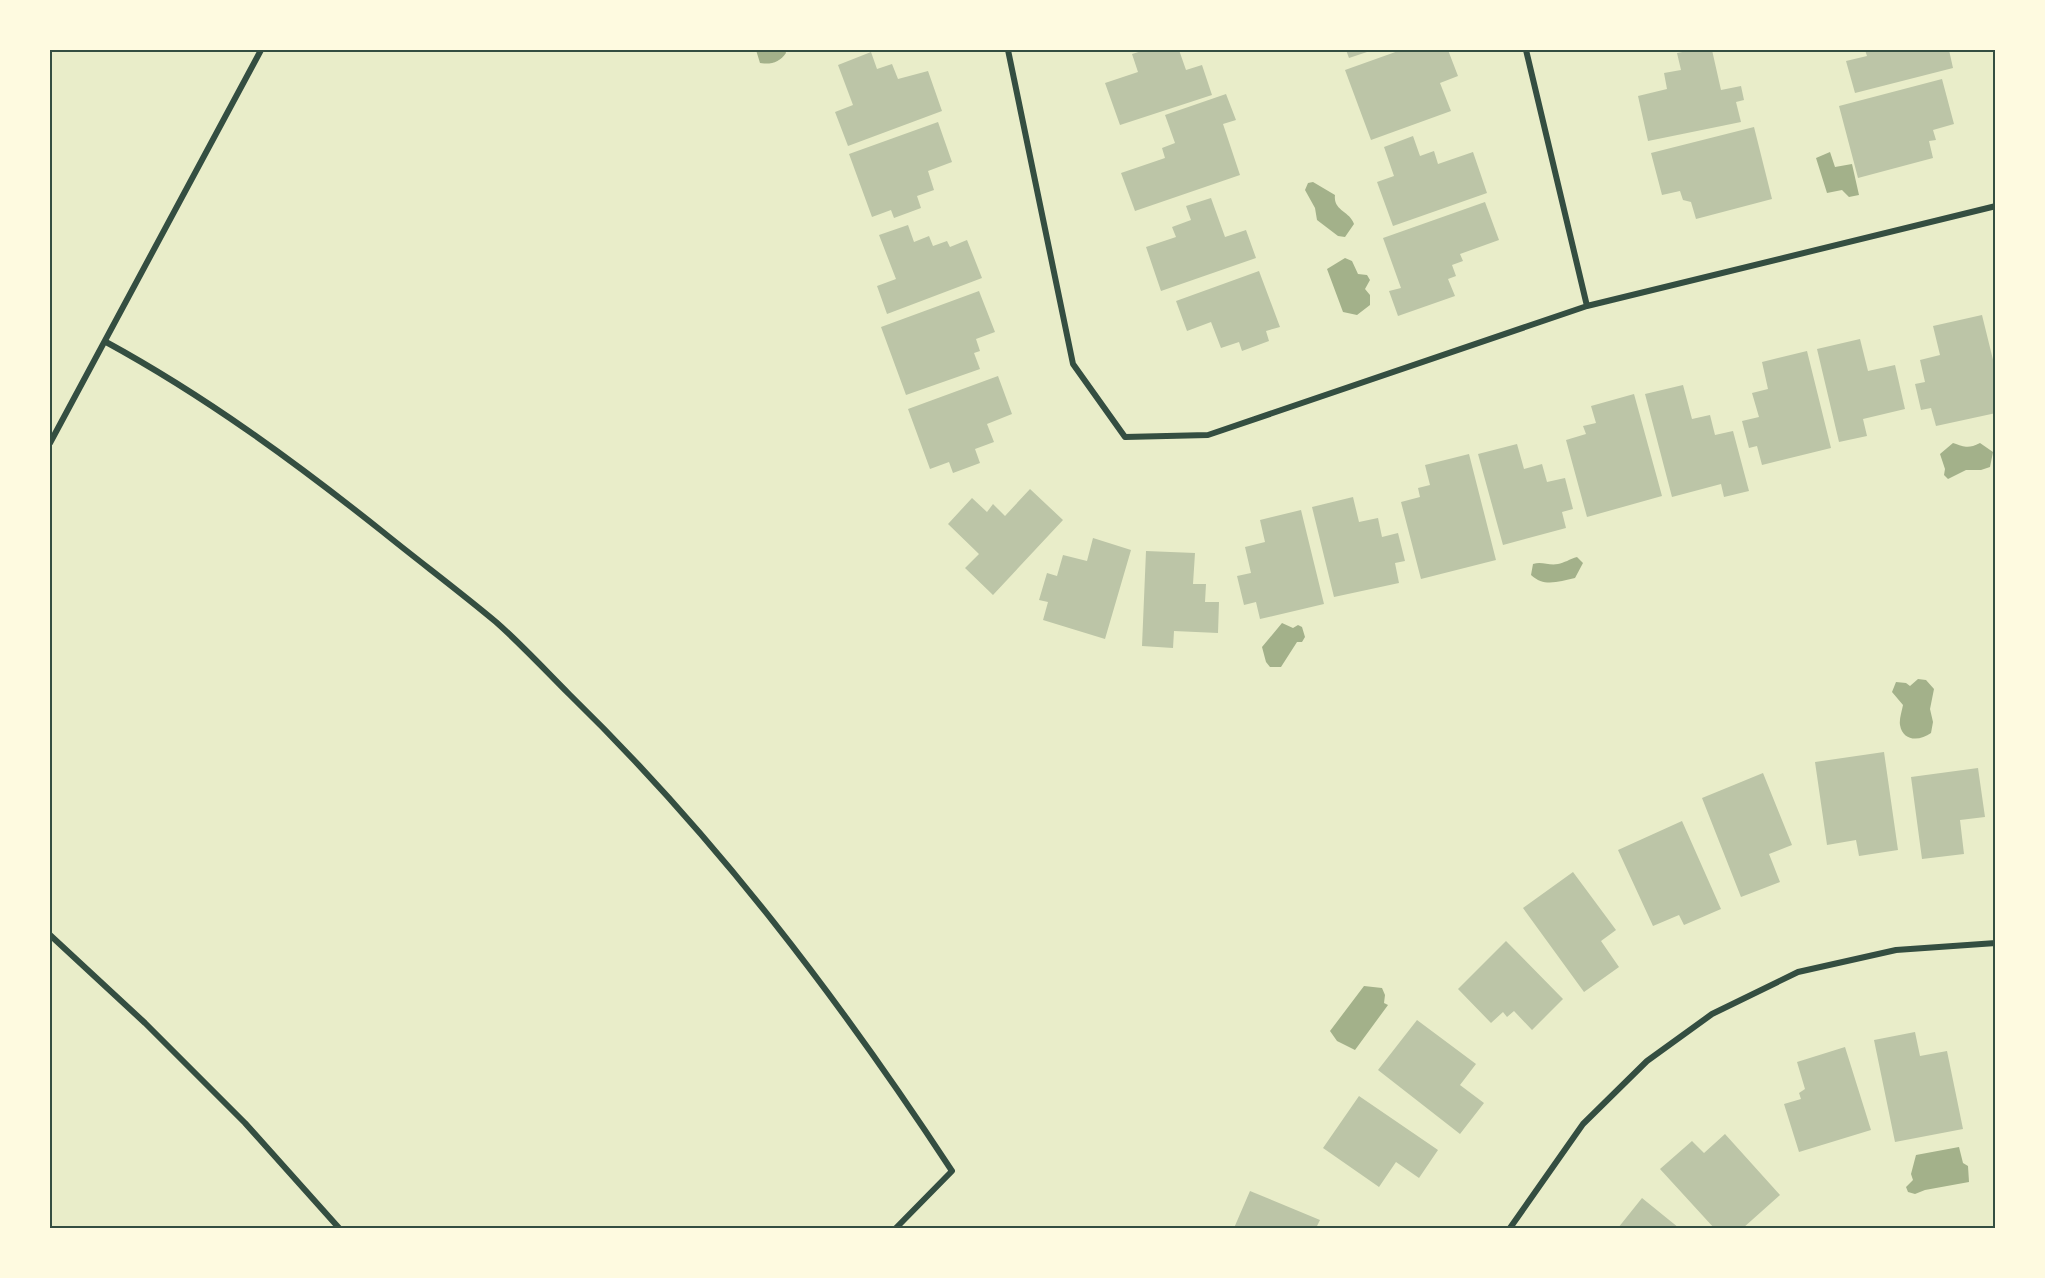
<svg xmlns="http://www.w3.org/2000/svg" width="2045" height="1278" font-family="Overpass,sans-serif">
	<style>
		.water { fill: #a3b18a }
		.building { fill: #bcc5a7 }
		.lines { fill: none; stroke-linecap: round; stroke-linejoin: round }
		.minor { stroke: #344e41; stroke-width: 6 }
		.neatline { fill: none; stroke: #344e41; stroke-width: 2 }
	</style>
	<rect width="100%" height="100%" fill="#e9edc9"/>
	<path class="water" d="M756 50H785L786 53C780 62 771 65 760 63Z
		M1830 152 1835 167 1852 164 1859 195 1849 197 1842 190 1827 193 1816 158Z
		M1313 182 1335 195C1333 211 1350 211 1354 224L1345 237 1338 236 1317 220 1315 208 1305 190 1308 183Z
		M1345 258 1352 261 1358 274 1367 275 1370 280 1365 289 1370 295V305L1357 315 1343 312 1327 269Z
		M1953 443C1965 447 1968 449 1980 443L1993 452 1990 467 1981 470H1966L1948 479 1944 475 1945 469 1940 454Z
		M1577 557 1583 563 1575 578C1559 581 1545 588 1531 575L1533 564C1542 561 1549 566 1558 564 1564 563 1570 559 1577 557Z
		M1282 623 1293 628 1298 625 1302 627 1305 637 1302 642H1297L1281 667H1270L1266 662 1262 647Z
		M1918 679 1926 680 1934 689 1930 709 1933 722 1931 733C1920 741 1903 742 1900 725 1899 719 1902 711 1903 705L1892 692 1896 682 1906 683 1910 686Z
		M1364 986 1382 988 1385 995 1384 1003 1388 1005 1355 1050 1337 1041 1330 1031Z
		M1959 1147 1963 1163 1968 1166 1969 1182 1925 1190 1915 1194 1908 1192 1906 1187 1913 1180 1911 1174 1916 1155Z"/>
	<path class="building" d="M1145 50H1179L1186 70 1202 65 1212 95 1120 125 1105 83 1138 72 1132 54Z
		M1346 50H1373L1349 58Z
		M1401 50H1448L1458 76 1440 83 1451 111 1371 140 1345 70Z
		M1693 50H1712L1721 90 1741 86 1744 100 1736 102 1741 122 1648 141 1638 96 1667 89 1664 73 1681 70 1677 53Z
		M1865 50H1949L1953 68 1855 93 1846 61 1867 56Z
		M871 52 877 69 892 64 898 79 928 71 942 111 848 146 835 112 853 105 838 65Z
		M1942 79 1954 124 1933 130 1936 140 1929 141 1933 158 1858 178 1839 106Z
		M1226 94 1236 120 1223 124 1240 175 1135 211 1121 173 1165 158 1162 148 1175 143 1165 115Z
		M938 122 952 162 928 171 934 190 917 196 921 208 894 218 891 210 872 217 849 154Z
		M1754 127 1772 199 1696 219 1691 202 1683 200 1680 191 1662 195 1651 153Z
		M1413 136 1420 156 1434 151 1438 164 1473 152 1487 193 1393 226 1377 182 1394 176 1384 147Z
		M1211 198 1225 237 1246 230 1256 258 1161 291 1146 247 1176 237 1172 227 1191 220 1186 206Z
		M1485 202 1499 240 1460 254 1463 261 1452 265 1456 276 1448 279 1455 296 1398 316 1389 291 1401 288 1383 238Z
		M908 225 914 242 929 236 933 246 947 241 950 247 967 240 982 278 887 314 877 286 896 279 879 235Z
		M1259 271 1280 327 1266 331 1269 341 1242 351 1239 342 1221 348 1211 322 1187 331 1176 301Z
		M979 291 995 332 976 339 980 351 974 353 980 369 906 395 881 327Z
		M1982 315 1996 372V413L1936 426 1931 408 1921 410 1915 384 1925 382 1920 360 1940 355 1933 326Z
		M1860 339 1868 371 1895 365 1905 409 1863 419 1867 436 1839 442 1817 349Z
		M1807 351 1831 448 1762 465 1757 446 1749 448 1742 421 1759 417 1752 393 1768 389 1762 362Z
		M998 376 1012 414 987 424 994 442 975 449 980 463 953 473 949 462 930 469 908 409Z
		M1683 385 1692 419 1710 415 1715 435 1733 431 1749 491 1724 497 1721 484 1672 497 1645 394Z
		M1634 394 1662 496 1587 517 1566 440 1586 434 1583 426 1596 423 1591 406Z
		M1517 444 1524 469 1542 464 1547 482 1565 478 1573 509 1562 512 1566 528 1503 545 1478 454Z
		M1469 454 1496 560 1421 579 1401 502 1420 497 1418 488 1430 485 1425 465Z
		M1030 489 1063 520 993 595 965 568 979 554 948 524 972 498 987 512 993 504 1005 516Z
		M1353 497 1359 522 1378 518 1382 537 1398 533 1405 561 1395 563 1399 583 1334 597 1312 507Z
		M1301 510 1324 604 1260 619 1256 602 1244 605 1237 576 1251 573 1245 547 1265 542 1260 520Z
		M1093 538 1131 550 1105 639 1043 620 1048 602 1039 600 1047 573 1057 576 1063 555 1087 561Z
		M1146 551 1195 553 1193 584H1206L1205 602H1219L1218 633 1174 631 1173 648 1142 646Z
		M1884 752 1898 850 1859 856 1856 840 1827 845 1815 762Z
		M1978 768 1985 817 1960 820 1964 854 1922 859 1911 777Z
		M1763 773 1792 845 1769 854 1780 882 1741 897 1702 798Z
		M1682 821 1721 909 1684 925 1679 915 1653 926 1618 850Z
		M1573 872 1616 930 1601 941 1619 967 1584 992 1523 908Z
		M1506 941 1563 999 1532 1030 1514 1011 1507 1017 1503 1012 1491 1023 1458 989Z
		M1417 1020 1476 1064 1460 1085 1484 1103 1460 1134 1378 1070Z
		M1915 1032 1920 1056 1947 1051 1963 1129 1895 1142 1874 1040Z
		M1845 1047 1871 1130 1799 1152 1784 1104 1801 1099 1799 1093 1805 1089 1797 1062Z
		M1359 1096 1438 1150 1419 1178 1396 1162 1379 1187 1323 1148Z
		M1725 1134 1780 1195 1743 1228H1714L1660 1169 1692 1141 1704 1153Z
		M1250 1191 1320 1220 1316 1228H1234Z
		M1642 1198 1679 1228H1618Z"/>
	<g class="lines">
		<path class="minor" d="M1008 50 1073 364 1125 437 1208 435 1587 306 1996 206
			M1526 50 1587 306
			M106 342C205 396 295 462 383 532 420 562 459 591 496 622 521 644 545 670 569 694 716 837 839 999 952 1171L896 1228
			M50 443 261 50
			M50 935 145 1023 245 1123 339 1228
			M1510 1228 1583 1124 1647 1061 1712 1014 1798 972 1896 950 1996 943"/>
	</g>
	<rect width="2045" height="1278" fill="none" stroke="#fefae0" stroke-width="102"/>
	<rect x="51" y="51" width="1943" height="1176" class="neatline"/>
</svg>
